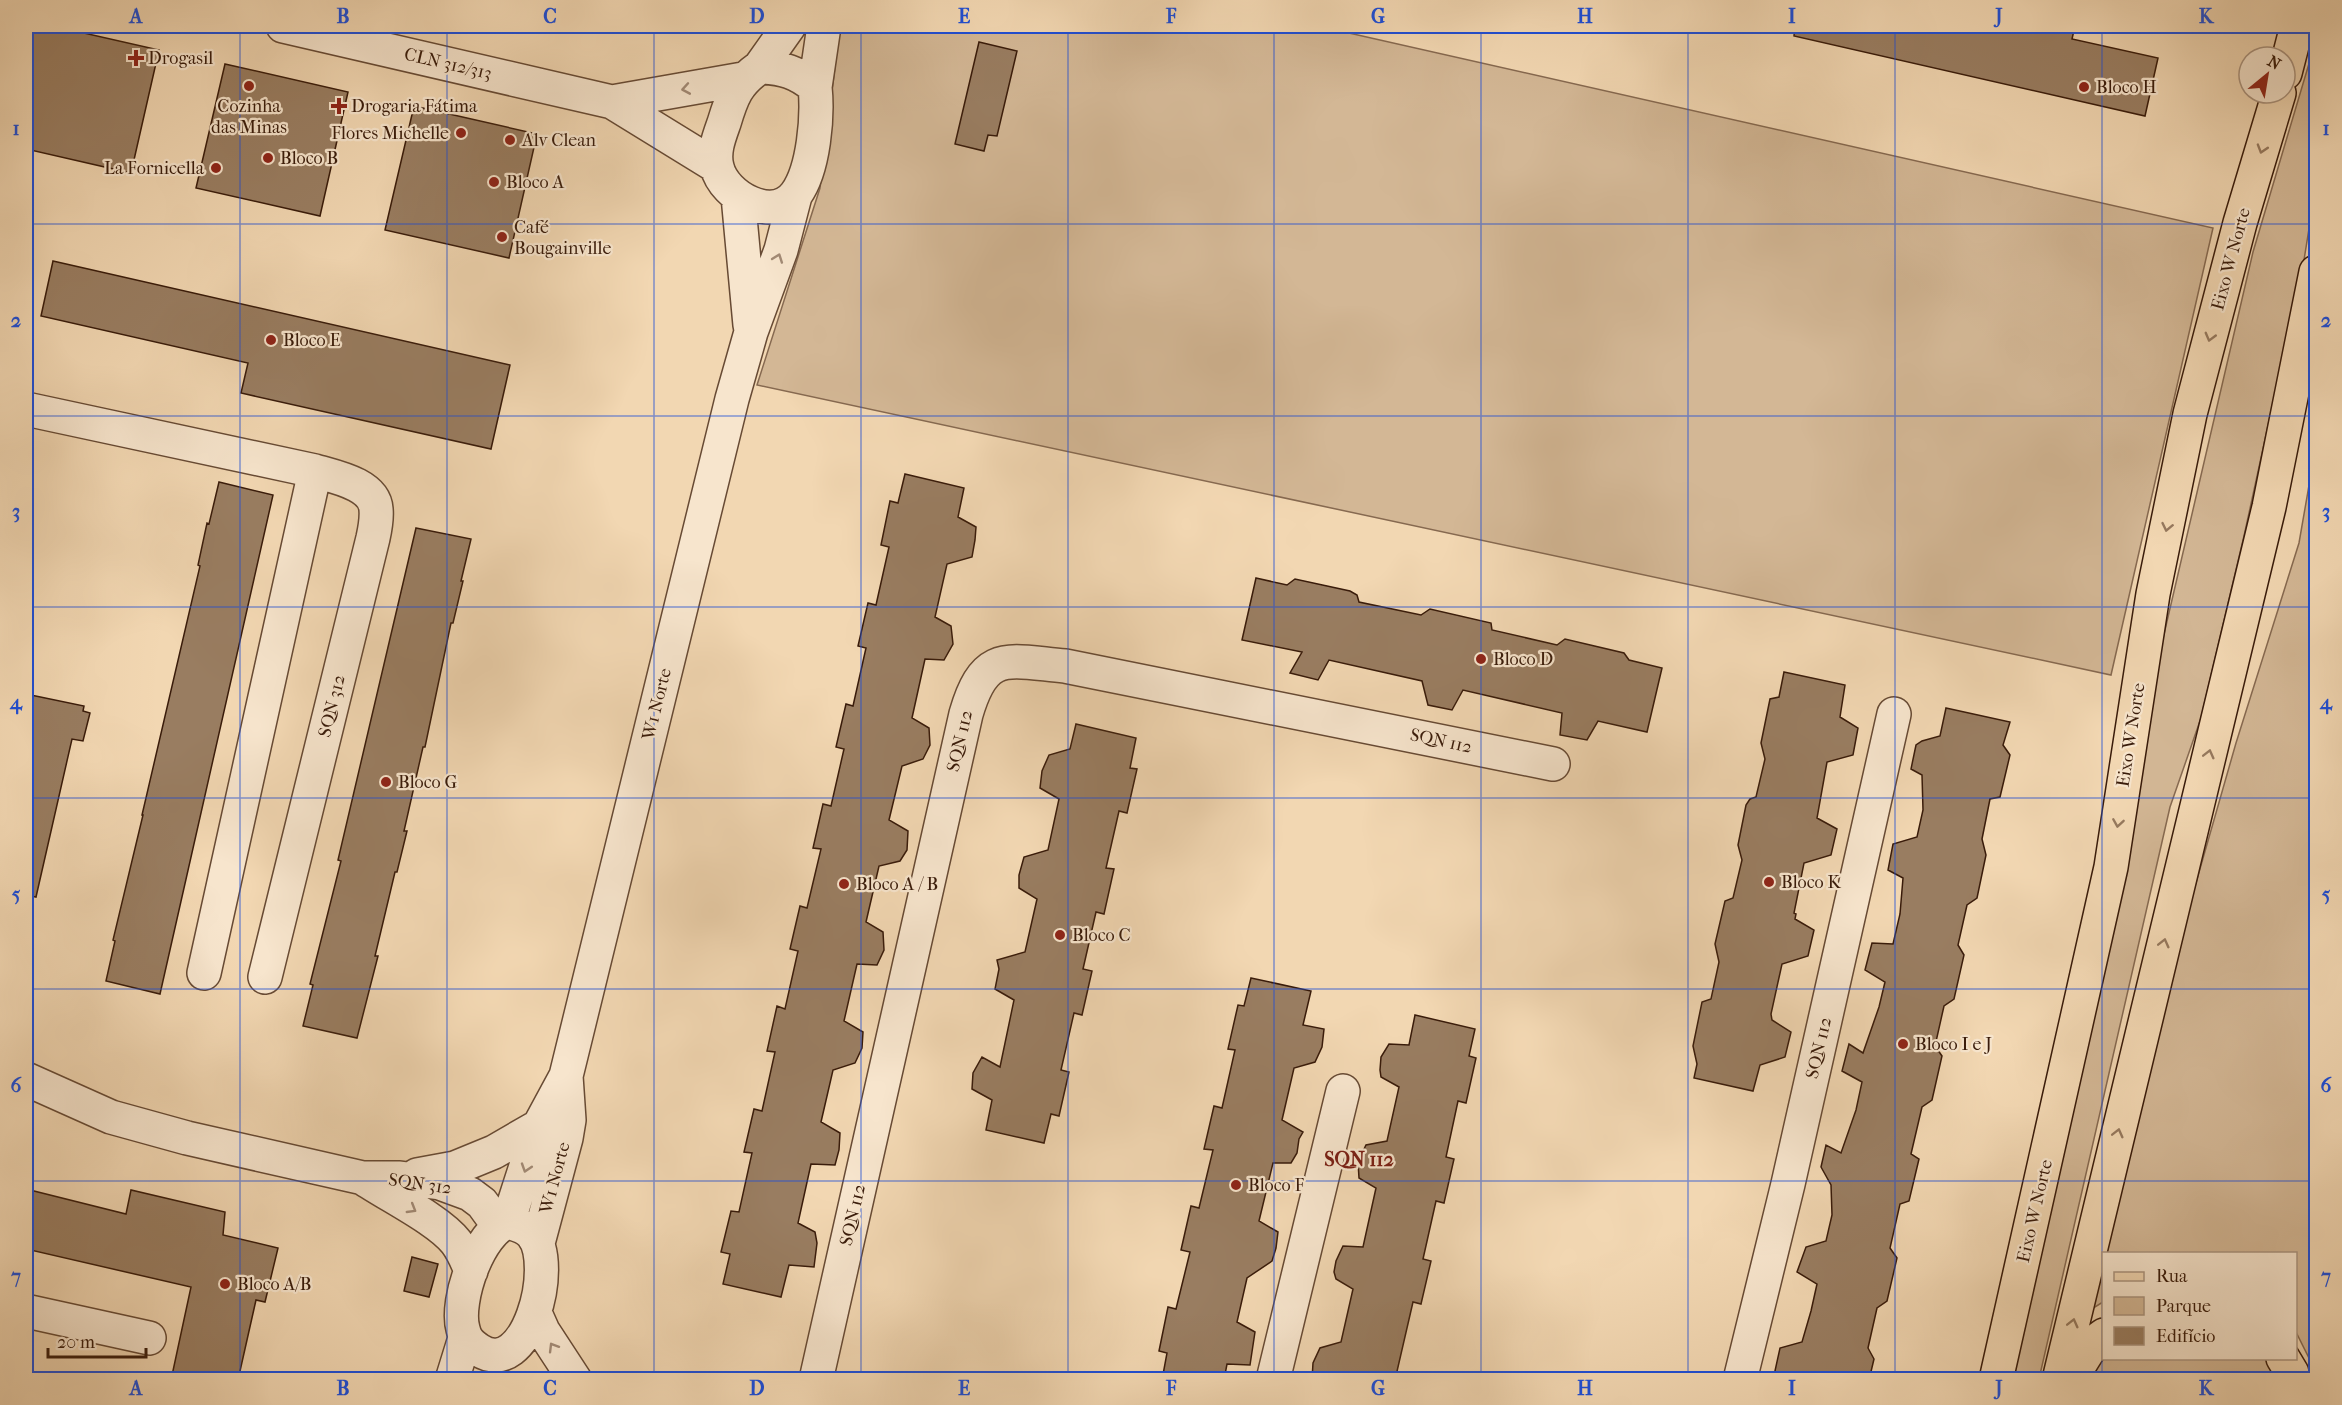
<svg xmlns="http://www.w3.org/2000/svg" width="2342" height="1405" font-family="'IM FELL French Canon',serif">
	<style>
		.green { fill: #d3b795; stroke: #866950; stroke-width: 1.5 }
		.building { fill: #997d61; stroke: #391b0a; stroke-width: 1.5 }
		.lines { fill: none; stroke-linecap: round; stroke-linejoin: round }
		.minor-casing { stroke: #674a34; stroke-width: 36 }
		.major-casing { stroke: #391b0a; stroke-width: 36 }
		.highway-casing { stroke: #391b0a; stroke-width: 36 }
		.minor { stroke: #f7e5cd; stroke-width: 33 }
		.major { stroke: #f2d7b2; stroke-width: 33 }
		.highway { stroke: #f2d7b2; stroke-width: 33 }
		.oneway { stroke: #a28a75 }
		.oneway2 { stroke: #96795e }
		.grid { fill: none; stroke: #1d4ed8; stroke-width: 1.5; stroke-opacity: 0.55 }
		.poi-dot { fill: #8f2418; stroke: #f7e5cd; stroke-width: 2 }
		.labels { text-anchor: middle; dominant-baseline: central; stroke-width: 4.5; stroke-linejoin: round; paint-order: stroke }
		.poi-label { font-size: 18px; fill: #391b0a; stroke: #f7e5cd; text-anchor: start }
		.street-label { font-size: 18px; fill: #391b0a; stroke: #f7e5cd }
		.neighbourhood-label { font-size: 20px; font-weight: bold; fill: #7a1f14; stroke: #f7e5cd }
		.neatline { fill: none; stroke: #1d4ed8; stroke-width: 2 }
		.grid-label { font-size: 20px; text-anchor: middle; font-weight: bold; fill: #1d4ed8 }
	</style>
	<rect width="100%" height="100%" fill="#f2d7b2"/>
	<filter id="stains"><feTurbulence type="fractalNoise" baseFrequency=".00333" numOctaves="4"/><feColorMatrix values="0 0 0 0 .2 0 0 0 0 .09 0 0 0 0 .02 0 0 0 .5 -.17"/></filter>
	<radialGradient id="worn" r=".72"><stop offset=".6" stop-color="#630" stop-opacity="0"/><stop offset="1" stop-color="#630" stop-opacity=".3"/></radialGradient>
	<path class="green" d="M840 26H1318L2213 228 2111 675 757 385 820 188Z
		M2316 40V185L2304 260 2244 536 2201 718 2170 807 2039 1379 2013 1380 2077 1087 2144 759 2158 660 2253 252Z
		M2316 445V1353L2313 1366 2296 1332V1254H2104L2103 1302 2087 1312 2149 1047 2236 743 2299 543Z
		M2103 1354 2104 1358 2268 1359 2281 1380H2093L2098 1359Z"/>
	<path class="building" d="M35 26H53L159 50 131 173 26 149V65Z
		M1795 26H2015L2047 33 2049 26H2075L2072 39 2158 58 2145 116 1794 36Z
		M979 42 1017 51 997 136 988 135 984 151 955 144Z
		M225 64 348 92 320 216 196 188Z
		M414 106 537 134 509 258 385 230Z
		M53 261 510 365 491 449 241 393 248 363 41 316Z
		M905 474 964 488 958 517 976 527 975 540 972 557 947 564 935 617 951 626 953 644 944 660 925 659 912 718 929 728 930 745 923 759 902 766 889 820 908 831 907 850 900 861 879 866 866 922 883 932 884 950 877 965 857 964 844 1021 863 1032 862 1048 855 1063 833 1070 821 1122 840 1133 839 1150 835 1165 811 1164 798 1223 815 1232 817 1243 814 1267 789 1265 781 1297 723 1284 730 1254 721 1252 731 1211 739 1212 752 1153 744 1152 754 1109 762 1111 775 1052 767 1051 777 1006 785 1009 798 951 790 949 800 906 807 908 821 849 813 848 823 804 831 806 844 749 836 747 846 704 853 706 866 648 858 646 868 603 876 605 889 547 881 545 890 501 898 503Z
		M219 482 273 495 160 994 106 981 115 941 113 940 143 815H142L200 566 198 565 207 523 209 524Z
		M416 528 471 539 461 581H463L453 623H451L425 747H423L404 831H407L397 872H395L375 956H378L357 1038 303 1026 313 985 310 984 341 861 338 860Z
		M1256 578 1287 585 1295 579 1350 591 1357 595 1359 602 1421 615 1430 609 1491 623 1492 630 1557 645 1565 639 1624 653 1629 660 1662 668 1647 732 1598 721 1587 740 1560 735 1562 713 1463 690 1452 710 1428 705 1422 681 1329 660 1318 680 1290 673 1302 652 1242 640Z
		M1784 672 1845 685 1840 717 1858 728 1853 755 1827 762 1817 818 1837 829 1831 855 1804 863 1794 913 1796 914 1795 919 1814 930 1808 956 1782 964 1771 1014 1772 1020 1791 1032 1785 1057 1760 1065 1753 1091 1694 1078 1697 1064 1693 1046 1702 1002 1711 999 1719 962 1715 944 1725 901 1733 898 1742 860 1738 845 1746 805 1750 799 1756 797 1765 759 1761 743 1770 699 1779 697Z
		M26 694 84 706 83 711 90 713 83 741 72 739 36 897 26 895Z
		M1946 708 2010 722 2003 745 2010 755 2000 797 1990 799 1982 839 1986 855 1977 898 1967 905 1958 945 1964 955 1954 999 1944 1006 1935 1046 1942 1056 1932 1100 1922 1107 1911 1154 1919 1159 1909 1201 1900 1204 1890 1248 1897 1258 1887 1301 1877 1308 1868 1348 1874 1359 1869 1380H1773L1780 1348 1802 1342 1811 1311 1817 1284 1797 1272 1806 1247 1826 1241 1832 1215 1831 1185 1821 1167 1826 1145 1841 1153 1856 1110 1862 1082 1842 1071 1849 1044 1863 1053 1879 1007 1885 982 1865 970 1872 943 1893 944 1900 914 1903 878 1888 870 1893 844 1917 837 1923 810 1922 775 1911 769 1916 745 1922 741 1940 736Z
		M1076 724 1136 738 1130 768 1137 769 1127 813 1119 811 1106 868 1114 869 1104 914 1096 912 1083 969 1092 971 1082 1015 1074 1013 1061 1070 1069 1072 1059 1116 1051 1114 1044 1143 986 1130 992 1100 972 1089 973 1073 982 1057 1000 1067 1014 1000 995 989 999 969 997 960 1025 952 1037 899 1019 888V875L1024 857 1048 850 1059 799 1040 788 1042 771 1049 755 1070 749Z
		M1251 978 1311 991 1303 1025 1324 1029 1322 1047 1315 1062 1294 1068 1282 1120 1303 1132 1299 1139 1297 1153 1291 1163H1273L1259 1221 1278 1232 1276 1248 1272 1261 1247 1278 1237 1322 1255 1332 1250 1365 1227 1364 1224 1380H1162L1167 1353 1159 1351 1168 1307 1176 1309 1190 1252 1181 1250 1191 1206 1199 1208 1213 1150 1204 1149 1214 1106 1222 1108 1235 1050 1228 1049 1238 1005 1244 1006Z
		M1415 1015 1475 1029 1469 1056 1476 1058 1466 1103 1458 1101 1446 1157 1454 1159 1444 1203 1436 1201 1423 1259 1431 1261 1421 1304 1413 1302 1395 1380H1312L1313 1363 1320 1348 1341 1342 1353 1289 1336 1279 1334 1272 1336 1261 1343 1246 1363 1247 1376 1188 1359 1178 1358 1162 1366 1145 1387 1141 1399 1087 1381 1077 1380 1070 1381 1057 1389 1044 1409 1045Z
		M26 1189 126 1214 131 1190 225 1212 223 1235 278 1248 265 1302 256 1300 238 1380H171L191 1287 26 1249Z
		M412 1257 438 1264 429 1297 404 1291Z"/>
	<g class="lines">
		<g class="minor-casing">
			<path id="minor" d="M283 26 612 102 716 166
				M760 67C783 68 797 72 815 87 818 116 814 169 796 194 774 224 724 197 717 167 713 152 719 137 724 123 732 96 737 83 760 67Z
				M760 67 789 26
				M815 87 824 26
				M612 102 743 79
				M738 196 750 325
				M26 409 315 471C335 477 374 484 376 509 377 519 375 529 373 538L265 977
				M204 973 315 471
				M26 1079 111 1117 187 1138 363 1178H400L440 1183 470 1194 482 1203 498 1225
				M417 1175 455 1168 494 1152 539 1126
				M363 1178C388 1195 439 1220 456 1242 463 1251 467 1261 471 1271
				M508 1222 539 1126 566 1076 732 399 751 332 781 250 795 196
				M508 1222C518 1225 526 1227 532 1234 558 1265 527 1381 479 1350 470 1344 465 1339 463 1329 455 1301 479 1231 508 1222Z
				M538 1243 566 1138 569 1120 566 1076
				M26 1311 149 1338
				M535 1313 543 1331 575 1380
				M452 1380 465 1338
				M816 1380 966 714C985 649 1007 661 1065 666L1553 764
				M1273 1380 1343 1091
				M1740 1380 1788 1184 1894 714"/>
		</g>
		<g class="major-casing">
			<path id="major" d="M2285 73 2297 26
				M1996 1380 2111 867 2153 594 2190 414 2240 223 2279 93
				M2059 1380 2269 507 2316 272"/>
		</g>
		<g class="highway-casing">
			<path id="highway" d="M2283 1358 2292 1373 2293 1380
				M2070 1380 2093 1343 2104 1335"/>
		</g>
		<use href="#minor" class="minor"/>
		<use href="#major" class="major"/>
		<use href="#highway" class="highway"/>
	</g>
	<defs><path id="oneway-chevron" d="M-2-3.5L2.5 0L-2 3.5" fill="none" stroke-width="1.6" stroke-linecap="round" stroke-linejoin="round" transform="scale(1.5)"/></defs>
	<g class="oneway">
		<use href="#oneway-chevron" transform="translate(686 89) rotate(170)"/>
		<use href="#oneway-chevron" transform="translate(778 258) rotate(-70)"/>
		<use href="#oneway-chevron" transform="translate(526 1168) rotate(108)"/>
		<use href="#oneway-chevron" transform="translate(412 1209) rotate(31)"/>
		<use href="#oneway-chevron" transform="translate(553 1347) rotate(-121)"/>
	</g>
	<g class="oneway2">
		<use href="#oneway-chevron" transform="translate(2262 149) rotate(107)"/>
		<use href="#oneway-chevron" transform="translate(2210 337) rotate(105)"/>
		<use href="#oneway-chevron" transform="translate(2167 527) rotate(102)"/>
		<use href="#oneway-chevron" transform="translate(2209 754) rotate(-76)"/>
		<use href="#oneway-chevron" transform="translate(2118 823) rotate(99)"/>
		<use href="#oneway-chevron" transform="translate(2164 943) rotate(-76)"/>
		<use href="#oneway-chevron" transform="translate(2118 1133) rotate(-76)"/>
		<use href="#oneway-chevron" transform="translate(2073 1323) rotate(-76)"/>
	</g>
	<path class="grid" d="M240 26V1380M447 26V1380M654 26V1380M861 26V1380M1068 26V1380M1274 26V1380M1481 26V1380M1688 26V1380M1895 26V1380M2102 26V1380M26 224H2316M26 416H2316M26 607H2316M26 798H2316M26 989H2316M26 1181H2316"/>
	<g class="poi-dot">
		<path d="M133 49h6v6h6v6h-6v6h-6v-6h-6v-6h6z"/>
		<circle cx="249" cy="86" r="6"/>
		<circle cx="2084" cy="87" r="6"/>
		<path d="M336 97h6v6h6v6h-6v6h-6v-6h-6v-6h6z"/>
		<circle cx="461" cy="133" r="6"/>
		<circle cx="510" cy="140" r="6"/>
		<circle cx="268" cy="158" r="6"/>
		<circle cx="216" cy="168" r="6"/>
		<circle cx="494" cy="182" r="6"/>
		<circle cx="502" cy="237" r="6"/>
		<circle cx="271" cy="340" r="6"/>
		<circle cx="1481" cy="659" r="6"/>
		<circle cx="386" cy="782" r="6"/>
		<circle cx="1769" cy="882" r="6"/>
		<circle cx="844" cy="884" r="6"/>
		<circle cx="1060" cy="935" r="6"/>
		<circle cx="1903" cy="1044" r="6"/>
		<circle cx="1236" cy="1185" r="6"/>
		<circle cx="225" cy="1284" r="6"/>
	</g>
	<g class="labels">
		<g class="poi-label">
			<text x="148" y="58">Drogasil</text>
			<text x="2096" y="87">Bloco H</text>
			<text x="249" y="106" text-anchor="middle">Cozinha<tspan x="249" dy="21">das Minas</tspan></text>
			<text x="351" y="106">Drogaria Fátima</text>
			<text x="449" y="133" text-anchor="end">Flores Michelle</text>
			<text x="522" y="140">Alv Clean</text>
			<text x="280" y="158">Bloco B</text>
			<text x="204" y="168" text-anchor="end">La Fornicella</text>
			<text x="506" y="182">Bloco A</text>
			<text x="514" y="227">Café<tspan x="514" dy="21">Bougainville</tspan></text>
			<text x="283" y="340">Bloco E</text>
			<text x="1493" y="659">Bloco D</text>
			<text x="398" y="782">Bloco G</text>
			<text x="1781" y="882">Bloco K</text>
			<text x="856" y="884">Bloco A / B</text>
			<text x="1072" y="935">Bloco C</text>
			<text x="1915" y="1044">Bloco I e J</text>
			<text x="1248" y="1185">Bloco F</text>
			<text x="237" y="1284">Bloco A/B</text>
		</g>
		<g class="street-label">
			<text transform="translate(448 64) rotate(13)">CLN 312/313</text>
			<text transform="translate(2231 259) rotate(-75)">Eixo W Norte</text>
			<text transform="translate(657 704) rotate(-76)">W1 Norte</text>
			<text transform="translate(332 706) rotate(-76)">SQN 312</text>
			<text transform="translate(2131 735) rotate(-81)">Eixo W Norte</text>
			<text transform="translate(960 741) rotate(-77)">SQN 112</text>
			<text transform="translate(1441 741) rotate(12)">SQN 112</text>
			<text transform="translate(1819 1048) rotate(-77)">SQN 112</text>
			<text transform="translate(555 1178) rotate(-75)">W1 Norte</text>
			<text transform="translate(420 1184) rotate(8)">SQN 312</text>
			<text transform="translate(2035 1211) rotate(-77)">Eixo W Norte</text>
			<text transform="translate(853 1215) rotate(-77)">SQN 112</text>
		</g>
		<g class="neighbourhood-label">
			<text x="1359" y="1159">SQN 112</text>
		</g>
	</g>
	<rect width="2342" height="1405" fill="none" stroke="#f2d7b2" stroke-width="66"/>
	<rect x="2102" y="1252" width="195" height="108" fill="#f7e5cd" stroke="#ab947f" stroke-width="1.5"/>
	<rect x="2114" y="1272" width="30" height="9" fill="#f2d7b2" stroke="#ab947f" stroke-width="1.5"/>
	<text x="2156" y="1282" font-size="18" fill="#391b0a">Rua</text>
	<rect x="2114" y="1297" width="30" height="18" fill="#d3b795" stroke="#ab947f" stroke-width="1.5"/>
	<text x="2156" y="1312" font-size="18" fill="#391b0a">Parque</text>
	<rect x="2114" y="1327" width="30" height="18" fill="#997d61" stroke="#ab947f" stroke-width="1.5"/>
	<text x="2156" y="1342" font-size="18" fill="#391b0a">Edifício</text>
	<g transform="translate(2267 75) rotate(30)"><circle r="28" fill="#f7e5cd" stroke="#ab947f" stroke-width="1.5"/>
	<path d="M0-4.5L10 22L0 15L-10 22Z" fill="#8f2418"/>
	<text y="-9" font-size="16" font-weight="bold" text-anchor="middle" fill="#391b0a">N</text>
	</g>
	<path d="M48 1348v9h98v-9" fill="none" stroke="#391b0a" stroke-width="3"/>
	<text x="57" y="1348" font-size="18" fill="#391b0a" stroke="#f7e5cd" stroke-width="4.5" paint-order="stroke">20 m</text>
	<rect x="33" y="33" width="2276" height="1339" class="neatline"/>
	<g class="grid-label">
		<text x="136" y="23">A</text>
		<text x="343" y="23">B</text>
		<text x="550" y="23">C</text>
		<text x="757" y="23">D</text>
		<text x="964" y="23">E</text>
		<text x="1171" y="23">F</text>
		<text x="1378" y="23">G</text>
		<text x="1585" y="23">H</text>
		<text x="1792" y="23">I</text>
		<text x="1999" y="23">J</text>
		<text x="2206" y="23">K</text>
		<text x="16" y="135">1</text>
		<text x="2326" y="135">1</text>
		<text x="16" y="327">2</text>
		<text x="2326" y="327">2</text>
		<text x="16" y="518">3</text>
		<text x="2326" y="518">3</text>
		<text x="16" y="709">4</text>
		<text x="2326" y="709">4</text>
		<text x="16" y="901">5</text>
		<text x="2326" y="901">5</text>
		<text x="16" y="1092">6</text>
		<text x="2326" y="1092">6</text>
		<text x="16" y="1283">7</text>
		<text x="2326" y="1283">7</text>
		<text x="136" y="1395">A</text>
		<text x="343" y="1395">B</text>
		<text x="550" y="1395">C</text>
		<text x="757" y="1395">D</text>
		<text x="964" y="1395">E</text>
		<text x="1171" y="1395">F</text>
		<text x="1378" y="1395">G</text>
		<text x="1585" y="1395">H</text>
		<text x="1792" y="1395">I</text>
		<text x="1999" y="1395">J</text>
		<text x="2206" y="1395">K</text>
	</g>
	<rect width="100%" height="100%" filter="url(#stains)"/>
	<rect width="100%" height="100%" fill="url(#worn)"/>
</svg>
